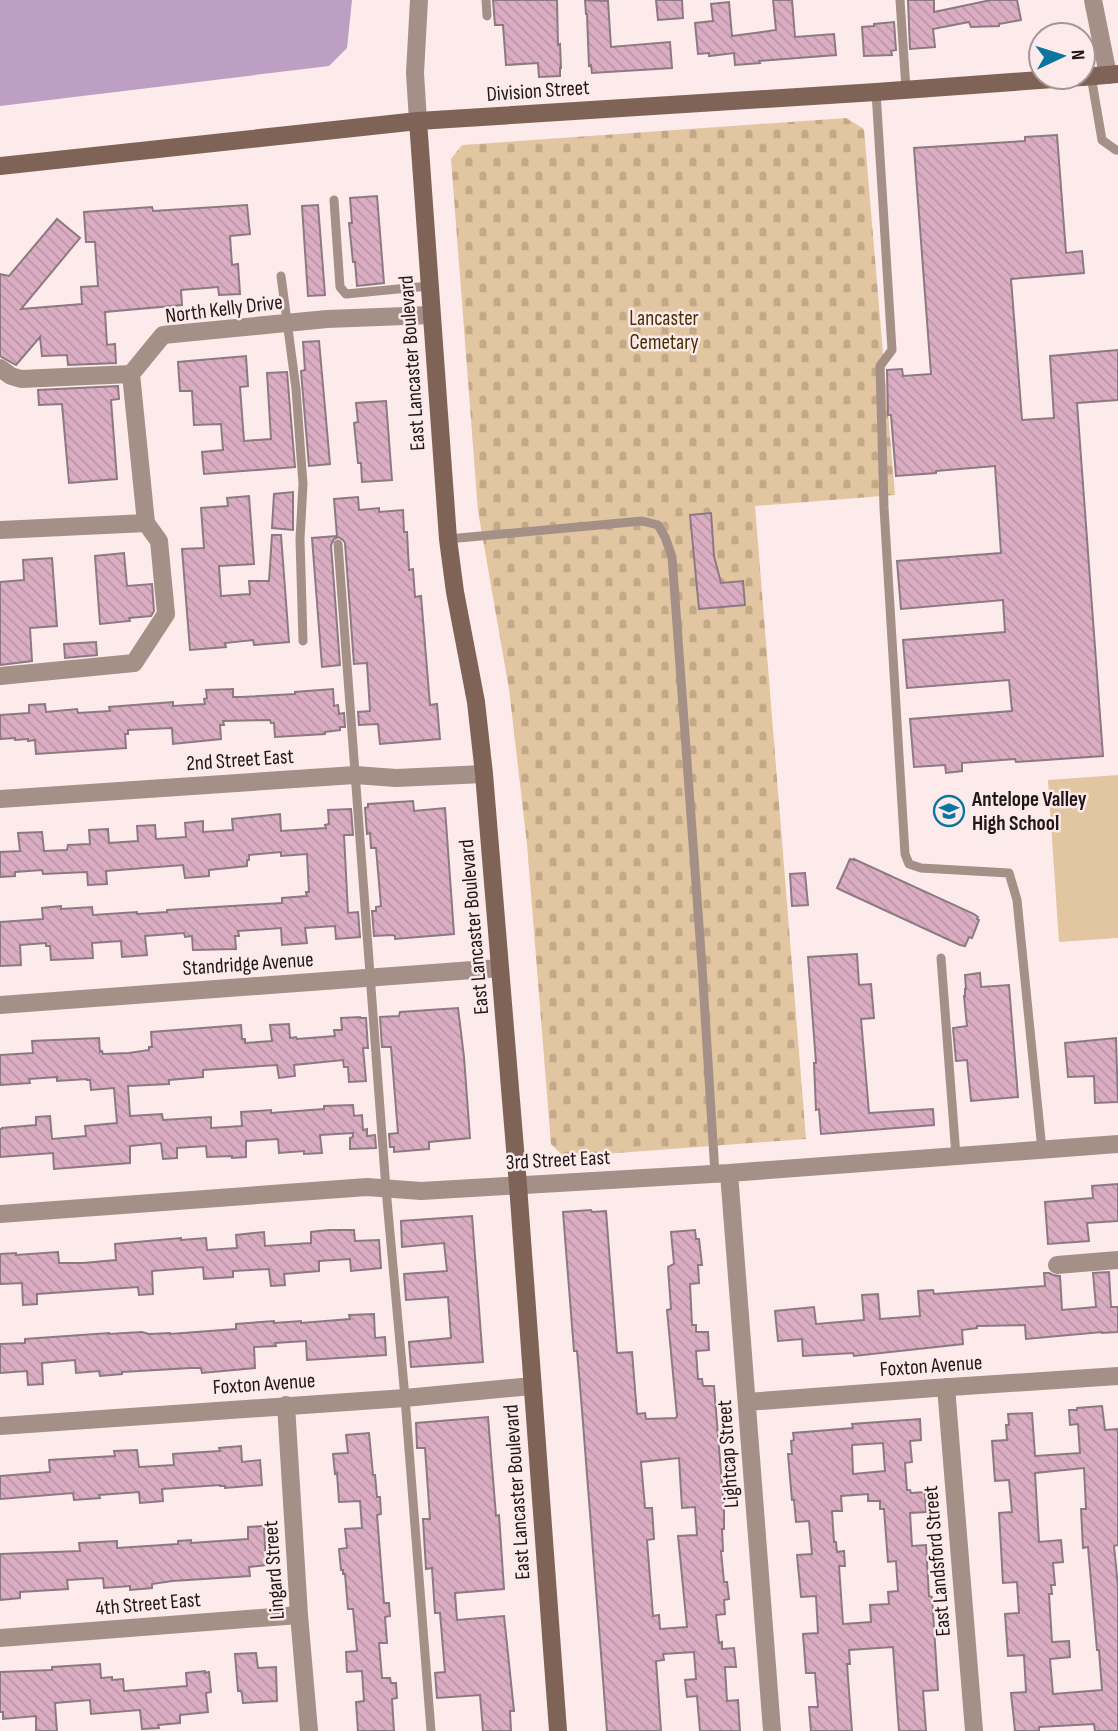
<svg xmlns="http://www.w3.org/2000/svg" width="1118" height="1731" font-family="'Sofia Sans Condensed',sans-serif">
	<style>
		.cemetery { fill: url(#cemetery-stones) }
		.garden { fill: #e2c6a1 }
		.water { fill: #bc9fc3 }
		.building { fill: url(#building-back-hatch); stroke: #8c7a83; stroke-width: 2; fill-rule: evenodd }
		.lines { fill: none; stroke-linecap: round; stroke-linejoin: round }
		.service { stroke: #a49087; stroke-width: 9 }
		.minor { stroke: #a49087; stroke-width: 18 }
		.tertiary { stroke: #a49087; stroke-width: 18 }
		.secondary { stroke: #7f6357; stroke-width: 18 }
		.labels { text-anchor: middle; dominant-baseline: central; stroke-width: 5; stroke-linejoin: round; paint-order: stroke }
		.street-label { font-size: 21px; fill: #201818; stroke: #fdeaea }
		.park-label { font-size: 21px; fill: #4a2f00; stroke: #fdeaea }
		.poi-label { font-size: 21px; font-weight: bold; fill: #201818; stroke: #fdeaea; text-anchor: start }
	</style>
	<defs>
		<pattern id="cemetery-stones" width="16" height="16" patternUnits="userSpaceOnUse" patternTransform="scale(1.75)"><rect width="16" height="16" fill="#e2c6a1"/><path d="M2 7V4a2 2 0 0 1 4 0v3zM10 15v-3a2 2 0 0 1 4 0v3z" fill="#c2a98a"/></pattern>
		<pattern id="building-back-hatch" width="6" height="6" patternUnits="userSpaceOnUse" patternTransform="scale(1.75)"><rect width="6" height="6" fill="#dbadc3"/><path d="M-1 5l2 2M0 0l6 6M5-1l2 2" fill="none" stroke="#bc94a7"/></pattern>
	</defs>
	<rect width="100%" height="100%" fill="#fdeaea"/>
	<path class="cemetery" d="M846 118 864 129 895 495 755 506 806 1139 564 1157 551 1144 527 844 509 689 478 511 451 159 462 145Z"/>
	<path class="garden" d="M1118 775V938L1059 942 1048 780Z"/>
	<path class="water" d="M0 0H352L347 48 329 66 0 106Z"/>
	<path class="building" d="M493 0H557L558 45 560 44 561 68H560V76L539 77 538 63 506 65 503 25H495Z
		M585 0 608 1 611 47 670 42 672 68 592 73 591 65 589 66 587 14H586Z
		M656 0H682L683 18 658 20Z
		M773 0H792L795 37 834 34 836 55 759 61 760 63 735 65 734 53 709 56V53L698 54 695 23 713 21 711 4 729 2 732 36 776 30Z
		M908 0H934V12L991 0H1017L1021 20 999 24V26L971 27 969 22 933 29 935 47 910 49Z
		M894 22 896 50 891 51 892 55 864 56 862 27 874 26V24Z
		M1057 135 1066 253 1082 251 1084 273 1011 279 1022 420 1054 418 1050 356 1118 350V400L1077 403 1103 756 1016 762 1015 759 962 763V771L946 773 945 765 914 767 910 719 1012 711 1009 680 907 688 903 640 1005 632 1003 600 901 609 897 561 1001 553 995 466 936 471V473L896 476 891 415H888L887 370 902 369 903 376 931 374 914 148 1025 141V137Z
		M377 196 384 283 357 286 355 262H353L349 223H352L350 198Z
		M247 205 250 234 230 236 232 265 238 264 240 294 219 295 218 287 181 290 182 305 105 312 107 345 115 344 116 363 68 365 67 355 42 356 40 337 16 365 0 356V274L9 276 57 219 80 238 21 309 82 304 81 287 98 286 95 242H86L84 212 152 207 153 211Z
		M318 205 325 295 308 296 302 206Z
		M319 341 330 464 309 466 301 371 305 370 303 342Z
		M246 356 248 386 240 387 244 441 271 439 267 373 287 372 295 467 204 474 202 452 223 450 221 424 194 425 192 391H180L178 362Z
		M118 386 119 399 111 400 117 479 69 483 62 404 39 405 38 390Z
		M386 401 392 480 362 482 361 463H358L354 423 358 422 356 403Z
		M293 492V530L272 528 274 494Z
		M249 496 254 564 219 566 221 596 250 594 249 581H269L272 535H281L289 642 254 645 253 640 225 643 226 647 190 650 182 549 204 548 201 508 228 506 227 498Z
		M358 497 359 510 379 508V512L403 510 404 532H407L409 570 413 569 415 597 421 596 430 705 437 704 440 739 380 744 378 724 359 725 358 712 370 711 367 663 354 664 345 543 343 540 338 537 334 539 331 545 340 665 322 667 312 538 337 536 334 499Z
		M711 513 714 556 721 583 743 581 745 605 699 609 690 515Z
		M124 553 127 586 152 584 154 611 151 616 129 618 130 621 100 624 95 556Z
		M52 558 57 626 30 628 32 661 0 665V582L24 580 23 560Z
		M96 642 97 655 65 658 64 644Z
		M233 689V697H242L295 694V692L333 689 334 706 338 705 339 714 344 713 345 727H340V730L325 732V734L275 737 274 723H271L270 720 223 721 224 725H220L221 739 173 744 172 728 128 730V734H125L126 748 36 754 35 740 28 741V739L15 740V738L0 739V715L29 713V705L45 704 46 712 77 709 78 713 110 711 109 707 147 704 173 702V706L205 704 204 699 207 698 206 690Z
		M413 801 414 811 445 808 454 934 395 939V936L393 935 374 936 372 911H376V907L381 906 376 848H371L370 833 367 834 365 808 368 807V804Z
		M351 809 353 835H344L348 913 358 912 360 937 336 939 335 926 305 928 307 943 282 945 281 928 238 931 239 936H235L236 949 193 950 192 936 185 937 184 933 145 936 147 955 122 957 121 941 92 943 93 958 51 960 50 946H46V943L20 945 21 965 0 966V922L43 919 42 908 61 906V909L92 907 93 915 137 912V914L167 912V910L282 903V898L307 896 306 892H309L307 854 281 856V852L249 855V860H247V866L209 870V876L185 878 183 865 106 871 107 884 88 885 87 872 43 874 42 870 15 872V876L0 877V852L20 851 18 833 42 832 44 851 67 850 68 845 90 844 89 830 108 829 109 843 138 841 137 826 155 825 156 839 186 837 185 823 203 821V832L233 830 232 819 280 814 281 831 326 828 325 825 329 824 328 810Z
		M850 859 854 860V859L974 914 978 917 977 919 979 920 972 938 969 937 965 946 960 945 841 890 837 888Z
		M805 873 808 905 792 906 790 874Z
		M857 954 859 985 871 984 874 1018 861 1019 869 1113 933 1109 934 1125 821 1134 819 1109 816 1110 814 1063H816L808 957Z
		M980 973 981 987 1009 985 1018 1097 971 1101 967 1060 956 1061 953 1028 967 1026 964 996H965V989H966L965 975Z
		M458 1008 464 1057 470 1138 429 1142V1149L394 1152V1147H390L389 1134 398 1133 391 1047H382L380 1017 399 1016 400 1012Z
		M360 1017V1018H366L368 1048H363L366 1081 349 1082 348 1067H344L343 1060 294 1065 295 1076 279 1078 277 1065 203 1070V1077L169 1080V1084L128 1086 130 1116 162 1114 163 1120 211 1117V1128L242 1126 241 1112 271 1110V1113L324 1109V1106L353 1105 354 1116 362 1115 363 1130 367 1129V1136L375 1135 376 1148 350 1149V1138L353 1137V1133L320 1135 322 1153 304 1154V1151L279 1153 278 1139 246 1141V1157L232 1158V1156L207 1157 206 1146 177 1148V1158L163 1159 161 1143 130 1146V1163L54 1169 53 1153 0 1157V1129H2V1128L36 1125V1117L50 1116 52 1139 86 1136 85 1126 117 1123 114 1088 91 1090 90 1080H87V1079L57 1081V1077L29 1079 30 1083 0 1085V1055L33 1053 32 1041 99 1038 100 1052 102 1051 103 1054 129 1053 149 1050V1047H152L151 1032 241 1025 242 1039H245V1043L272 1041 270 1025 289 1024 290 1038 296 1037 297 1039 335 1036 334 1030H342L341 1018Z
		M1116 1038 1118 1102 1095 1103 1094 1076 1068 1077 1065 1043Z
		M1118 1184V1221L1087 1223 1089 1241 1048 1244 1045 1202 1093 1198 1092 1186Z
		M591 1210 592 1212 606 1211 617 1353 632 1352 637 1414 645 1413 646 1419 676 1418 677 1416 667 1310 671 1309 668 1267 674 1264 671 1232 695 1230 696 1239H699L702 1265H698L699 1283 690 1284 692 1325H696V1332H708L709 1350 696 1351 698 1379H702L703 1386H714L724 1510V1529H722L723 1551H721L724 1582H727L729 1599 724 1600 725 1614 716 1615 719 1643 722 1642V1649L734 1648 736 1667H725L727 1701 738 1700 740 1731H700L697 1696 687 1697 685 1680 696 1679 694 1652 663 1654 664 1660 656 1661 661 1731H607L582 1410 577 1351H574L563 1212ZM679 1458 682 1508 695 1507 697 1535 678 1536 687 1627 660 1629 659 1615 653 1616 647 1540 654 1539 652 1508H645L641 1462Z
		M472 1216 483 1362 411 1367 409 1342 451 1338 448 1297 406 1300 404 1274 447 1271 444 1243 402 1247 401 1221Z
		M329 1230H354L355 1241 379 1240 381 1268 351 1271 350 1259 319 1261V1271L284 1274 285 1285 271 1286 269 1269 233 1271V1277L204 1279 203 1267 152 1271 153 1294 139 1295 138 1287 37 1294V1304L23 1305 22 1283 0 1284V1254L16 1253V1255L58 1252 59 1263H83L116 1260 115 1244 181 1238V1240L206 1238 207 1250 237 1248 236 1235 264 1232 265 1246 311 1243V1232Z
		M1109 1272 1111 1307H1118V1332L1102 1333V1332L1026 1339 1025 1325 977 1326V1328L962 1330 963 1344 854 1356 853 1353 803 1356 802 1339 778 1341 775 1311 814 1307 816 1324 864 1320 862 1295 878 1294 880 1319 920 1316 918 1291 933 1290 934 1294 1045 1286 1044 1273H1049L1053 1275 1060 1276 1062 1310 1096 1307 1093 1273Z
		M374 1314 375 1338 385 1337 386 1355 307 1360 306 1341 275 1343 276 1346 254 1347 255 1368 202 1373 201 1368H191L122 1372V1374L100 1376 99 1371 76 1373 75 1360 42 1363 43 1384 28 1385 27 1371 0 1373V1344L25 1343V1339L109 1333V1334L142 1332 149 1334 170 1333V1334L236 1329V1324L274 1321V1323L301 1321V1323L350 1319 349 1315Z
		M1102 1406 1105 1430 1118 1429V1545L1114 1546 1118 1586V1731H1095L1094 1724 1039 1727V1731H1015L1011 1693 1026 1692 1024 1655 1008 1656 1005 1614 1019 1613 1017 1582 1003 1583 999 1513 1012 1512 1009 1480 995 1481 992 1441 1007 1440 1006 1425H1009L1008 1414 1032 1413 1035 1456 1080 1453 1078 1424 1070 1425 1069 1410H1077V1408ZM1084 1468 1086 1509H1081L1083 1548 1088 1547 1097 1650H1099L1102 1690 1053 1694 1050 1659 1070 1657 1069 1641 1052 1642 1049 1594H1052L1051 1585H1055L1053 1563 1063 1562 1061 1540 1039 1542 1035 1473Z
		M488 1417 496 1516 499 1515 504 1589 455 1593 457 1620 504 1616 514 1711H510L511 1731H483L480 1695 437 1698 435 1673 445 1672 440 1613H435L432 1568 426 1569 423 1519H430L425 1448H417L416 1423Z
		M920 1419 921 1440 910 1441 912 1462 905 1463 907 1490H910L911 1493 925 1492 926 1512 910 1513 912 1546 926 1545 929 1596 932 1597 938 1690 923 1691 926 1731H899L893 1647 849 1650 850 1664H847L852 1731H811L809 1707H818L815 1673H806L803 1634 818 1633 816 1596 801 1597 797 1555 812 1554 809 1521 796 1522 794 1500H792L788 1454H792L791 1441 794 1440 793 1433 853 1428 852 1424ZM883 1443 885 1471 853 1474 852 1445ZM868 1494V1501H880V1509H884L888 1562 896 1561 898 1591 888 1592 889 1604 870 1605 871 1622 843 1624 839 1566H845L844 1551 837 1552 836 1542H834L832 1511H842L841 1496Z
		M369 1433 373 1475H375L377 1497H380L381 1514 377 1515 384 1603H389L390 1616 385 1617 387 1643H379L382 1678H390L391 1683H396L397 1698 392 1699 394 1731H358L356 1702 364 1701 362 1671 347 1672 346 1652 357 1651 353 1609H348L345 1574H343V1570H341L339 1549 347 1548 345 1529 362 1528 360 1501 339 1502 337 1473 335 1474 333 1454 348 1453 346 1435Z
		M241 1446 242 1462 260 1460 262 1485 225 1488V1486H220V1485L162 1489 163 1501 140 1503 139 1492 99 1495 100 1498 74 1500 73 1493 0 1499V1476L50 1472 49 1460 115 1456 114 1451 137 1450 139 1467 174 1465 173 1454 220 1451 219 1448Z
		M264 1526 266 1565 249 1567 250 1576 172 1581 152 1584V1588L130 1590V1586L104 1588 103 1578 67 1580 68 1589 20 1592V1598L0 1600V1554L80 1551 79 1543 117 1541V1548L178 1544V1541L191 1540V1543L248 1539V1527Z
		M256 1653 258 1668 276 1667 277 1701 243 1703 242 1694 241 1691H238L235 1654Z
		M100 1664 101 1678 112 1677V1680L123 1679 124 1691 187 1686 186 1673 205 1671V1673L209 1672 211 1692 206 1693 208 1712 180 1715V1723L158 1725 159 1728 142 1729 140 1710 91 1714 90 1700 55 1703 57 1731H36V1716L3 1719V1712H0V1672L52 1670V1667Z"/>
	<g class="lines">
		<path class="service" d="M486 0 487 16
			M900 0 906 89
			M1091 76 1102 140 1116 150H1118
			M876 92 892 350 880 366 884 508 905 854 909 864 921 868 1009 873 1017 900 1042 1150
			M334 200 340 287 346 294 429 286
			M281 276 296 389 303 484 300 539 303 641
			M448 539 642 521 658 525 665 537 672 557 702 966 715 1174
			M338 544 386 1189 405 1398 431 1731
			M941 958 956 1156"/>
		<path class="minor" d="M418 121 415 73 419 0
			M0 368 11 376 21 379 131 374 163 335 327 319 431 315
			M0 530 146 523
			M0 676 134 663 166 614 159 541 146 523 131 374
			M0 799 355 775 396 778 484 774
			M0 1005 500 968
			M729 1173 772 1731
			M0 1214 367 1187 421 1191 729 1173 1118 1144
			M1057 1265 1118 1260
			M946 1387 974 1731
			M747 1402 935 1388 1118 1376
			M286 1405 299 1615 309 1731
			M0 1426 405 1398 532 1386
			M0 1638 299 1615"/>
		<path class="tertiary" d="M1093 0 1108 75"/>
		<path class="secondary" d="M1083 77 1118 74
			M418 121 448 539 455 592 476 702 484 774 518 1185 558 1731
			M0 166 418 121 876 92 1081 77"/>
	</g>
	<defs>
		<g id="school-ring" transform="scale(1.575)"><circle r="9.5" fill="#fdeaea" stroke="#0876a0" stroke-width="1.5"/><path d="M0-5L7-2L0 1L-7-2ZM-4 1L0 2.5L4 1V4Q0 6-4 4Z" fill="#0876a0"/></g>
	</defs>
	<g fill-rule="evenodd">
		<use href="#school-ring" x="949" y="811"/>
	</g>
	<g class="labels">
		<g class="street-label">
			<text transform="translate(538 91) rotate(-4)">Division Street</text>
			<text transform="translate(224 309) rotate(-7)">North Kelly Drive</text>
			<text transform="translate(412 363) rotate(-94)">East Lancaster Boulevard</text>
			<text transform="translate(240 760) rotate(-4)">2nd Street East</text>
			<text transform="translate(474 927) rotate(-95)">East Lancaster Boulevard</text>
			<text transform="translate(248 964) rotate(-4)">Standridge Avenue</text>
			<text transform="translate(558 1160) rotate(-3)">3rd Street East</text>
			<text transform="translate(931 1366) rotate(-4)">Foxton Avenue</text>
			<text transform="translate(264 1384) rotate(-4)">Foxton Avenue</text>
			<text transform="translate(728 1454) rotate(-94)">Lightcap Street</text>
			<text transform="translate(517 1492) rotate(-94)">East Lancaster Boulevard</text>
			<text transform="translate(937 1561) rotate(-95)">East Landsford Street</text>
			<text transform="translate(274 1570) rotate(-94)">Lingard Street</text>
			<text transform="translate(148 1604) rotate(-5)">4th Street East</text>
		</g>
		<g class="park-label">
			<text x="664" y="318">Lancaster<tspan x="664" dy="24">Cemetary</tspan></text>
		</g>
		<g class="poi-label">
			<text x="972" y="799">Antelope Valley<tspan x="972" dy="24">High School</tspan></text>
		</g>
	</g>
	<g transform="translate(1062 56) rotate(86)"><circle r="33" fill="#fdeaea" stroke="#a59696" stroke-width="2"/>
	<path d="M0-5L12 26L0 18L-12 26Z" fill="#0876a0"/>
	<text y="-10" font-size="19" font-weight="bold" text-anchor="middle" fill="#201818">N</text>
	</g>
</svg>
